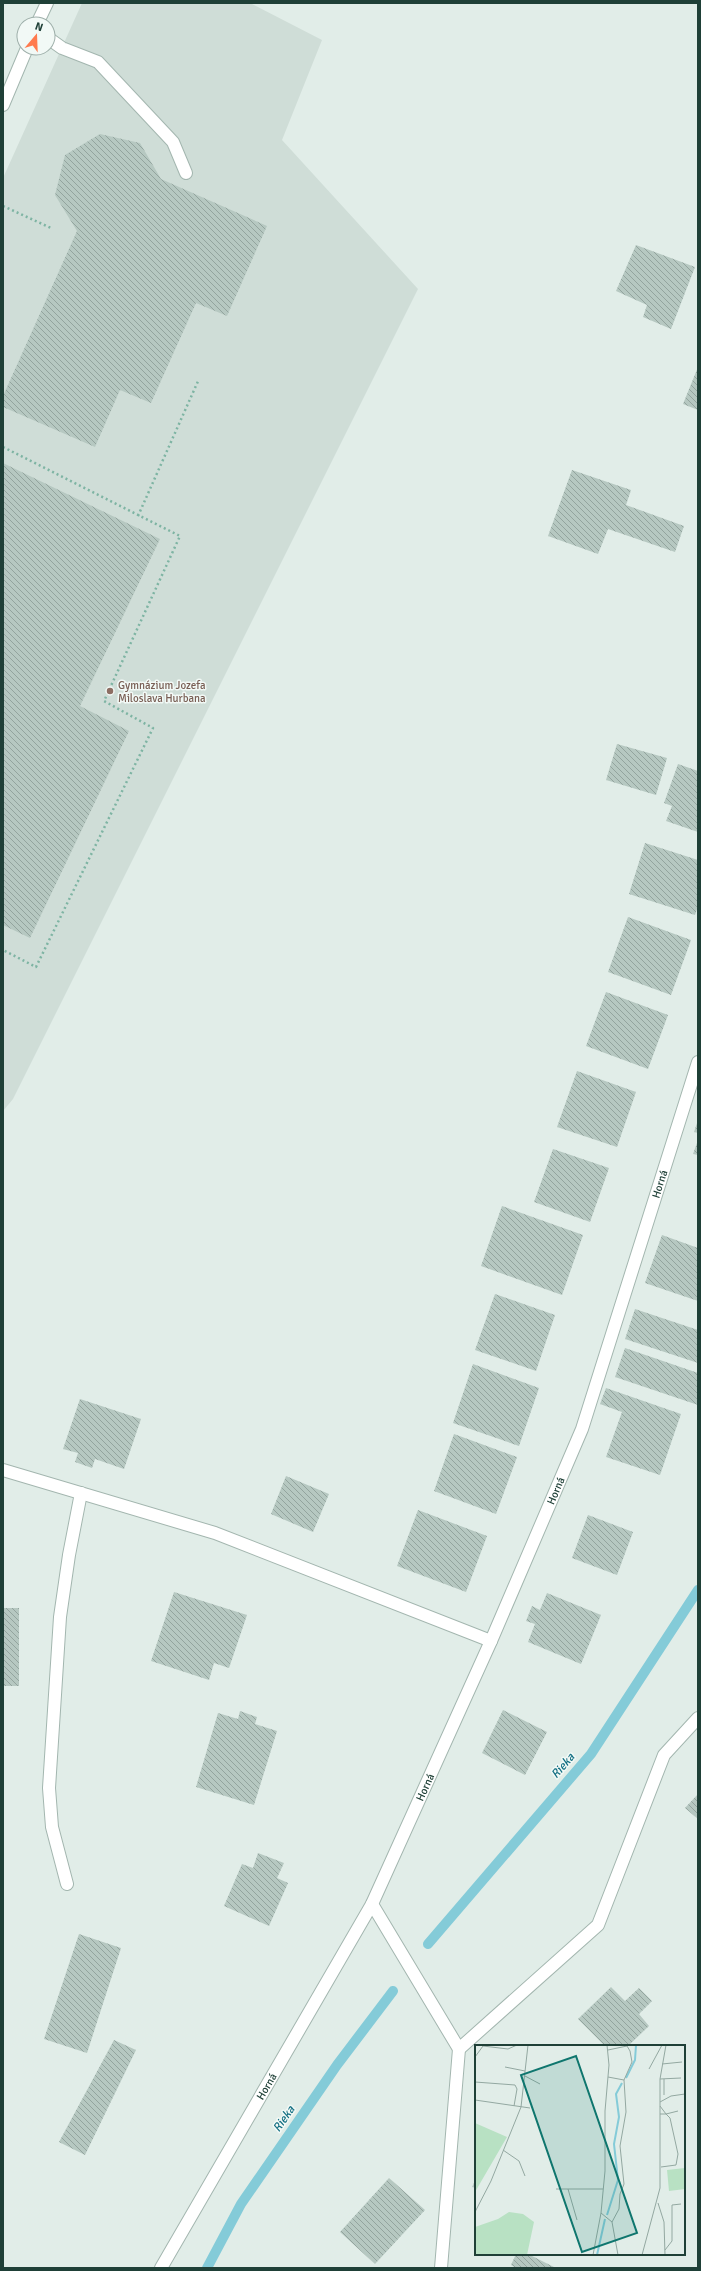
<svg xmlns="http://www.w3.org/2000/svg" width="701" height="2271" font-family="Signika,sans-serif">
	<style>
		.built { fill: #cfddd7 }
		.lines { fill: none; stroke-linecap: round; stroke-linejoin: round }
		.stream { stroke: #84cbd8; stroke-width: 10 }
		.building { fill: url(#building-back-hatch) }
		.minor-casing { stroke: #a3b6af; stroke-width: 14 }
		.path { stroke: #7eb4a3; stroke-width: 2.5; stroke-dasharray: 2 3; stroke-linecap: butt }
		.minor { stroke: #fff; stroke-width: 12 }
		.education-dot { fill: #8d6e63; stroke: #f2f9f6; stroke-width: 1.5 }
		.labels { text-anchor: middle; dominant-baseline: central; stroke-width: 3; stroke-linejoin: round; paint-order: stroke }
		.education-label { font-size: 11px; fill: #785e54; stroke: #f2f9f6; text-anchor: start }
		.street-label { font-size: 11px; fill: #1f4037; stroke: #f2f9f6 }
		.water-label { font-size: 12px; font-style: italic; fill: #136f82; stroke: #f2f9f6 }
		.inset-river { fill: none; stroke: #84cbd8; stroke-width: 2 }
		.inset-road { fill: none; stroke: #93a8a1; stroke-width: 1 }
		.view { fill: #0f766e; fill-opacity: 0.15; stroke: #0f766e; stroke-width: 2 }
		.inset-edge { fill: none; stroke: #1f4037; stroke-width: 2 }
	</style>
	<defs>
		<pattern id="building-back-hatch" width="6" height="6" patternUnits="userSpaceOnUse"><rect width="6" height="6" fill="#b6c8c1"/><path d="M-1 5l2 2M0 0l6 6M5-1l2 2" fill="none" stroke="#93a49e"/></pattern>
	</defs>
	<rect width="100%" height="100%" fill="#e1ede8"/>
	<path class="built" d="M82 3H250L322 40 282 140 418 289 13 1099 3 1111V178Z"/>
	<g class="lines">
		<path class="stream" d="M428 1944 591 1754 698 1590
			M207 2268 241 2204 337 2065 393 1991"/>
	</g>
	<path class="building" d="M100 134 140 143 161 179 267 226 227 316 196 303 151 403 120 390 95 447 3 407V396L77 231 55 195 65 155Z
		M636 245 695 267 671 329 643 317 647 305 616 291Z
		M698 367V410L683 404Z
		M3 463 160 539 80 706 129 731 30 938 3 925Z
		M572 470 631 490 626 505 684 526 675 552 608 529 598 554 548 536Z
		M617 744 667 758 656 795 606 780Z
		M678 764 698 771V832L666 821 672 806 664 803Z
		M645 843 698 860V906L695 915 629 894Z
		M628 917 691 940 671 995 608 972Z
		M606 992 668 1015 648 1069 586 1046Z
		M577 1071 636 1092 617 1147 557 1127Z
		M698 1120V1133L694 1132Z
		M698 1140V1155L693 1154Z
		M553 1149 609 1168 590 1222 534 1202Z
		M502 1206 583 1235 562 1295 481 1266Z
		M662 1235 698 1248V1301L645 1283Z
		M495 1294 555 1315 536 1371 475 1350Z
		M635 1309 698 1330V1363L625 1339Z
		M625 1348 698 1373V1405L615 1377Z
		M473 1364 539 1388 519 1446 453 1423Z
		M606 1388 681 1414 660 1475 606 1457 622 1412 600 1404Z
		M80 1399 141 1419 124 1469 95 1459 92 1468 75 1462 78 1453 63 1449Z
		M454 1434 517 1457 496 1514 434 1491Z
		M286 1476 329 1494 313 1532 271 1514Z
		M418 1510 487 1536 466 1592 397 1566Z
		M588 1515 633 1532 617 1575 572 1558Z
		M174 1592 247 1615 229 1668 214 1663 209 1680 151 1661Z
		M547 1593 601 1615 581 1664 528 1642 535 1624 526 1621 532 1606 540 1610Z
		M3 1608H19V1686H3Z
		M503 1710 547 1732 525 1775 482 1753Z
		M240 1711 257 1717 255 1724 277 1731 254 1805 196 1787 218 1713 238 1719Z
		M698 1794V1819L685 1808Z
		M258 1853 284 1863 277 1878 288 1883 269 1926 224 1906 242 1864 253 1868Z
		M79 1934 121 1948 87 2053 44 2039Z
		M611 1987 625 2001 639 1988 652 2001 639 2014 649 2026 628 2046H605L578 2019Z
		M114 2040 136 2050 85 2155 59 2142Z
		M389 2178 425 2210 375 2264 340 2232Z
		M476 2179V2188L472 2187Z
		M516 2254H528L556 2268H516L511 2265Z"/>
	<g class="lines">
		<g class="minor-casing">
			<g id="minor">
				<path d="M37 24 47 3"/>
				<path d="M48 38 62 48 98 62 173 142 186 173"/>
				<path d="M3 105 27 48"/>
				<path d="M3 1470 215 1533 491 1641"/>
				<path d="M67 1884 52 1827 49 1788 60 1617 69 1555 81 1493"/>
				<path d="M372 1904 459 2049 598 1925 664 1755 698 1718"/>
				<path id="s1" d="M161 2268 372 1904 491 1641 582 1429 698 1062"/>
				<path d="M441 2268 459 2049"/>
			</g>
		</g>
		<path class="path" d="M3 206 51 228
			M3 447 180 536 104 701 153 728 36 967 3 950
			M138 516 199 379"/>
		<use href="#minor" class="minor"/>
	</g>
	<circle class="education-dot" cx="110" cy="691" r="4"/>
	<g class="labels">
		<g class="education-label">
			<text x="118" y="685">Gymnázium Jozefa<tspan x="118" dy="13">Miloslava Hurbana</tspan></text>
		</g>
		<g class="street-label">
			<text stroke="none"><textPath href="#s1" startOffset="1197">Horná</textPath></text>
			<text stroke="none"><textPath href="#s1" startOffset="873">Horná</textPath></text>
			<text stroke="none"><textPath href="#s1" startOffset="549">Horná</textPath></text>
			<text stroke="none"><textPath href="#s1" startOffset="210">Horná</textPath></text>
		</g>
		<g class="water-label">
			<text transform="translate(563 1766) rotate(-49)">Rieka</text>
			<text transform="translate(284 2119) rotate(-55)">Rieka</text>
		</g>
	</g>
	<g transform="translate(475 2045)">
		<rect width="210" height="210" fill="#e1ede8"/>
		<path d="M0 78 32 92 0 147ZM34 167 48 169 59 177 52 210H0V182L23 174Z" fill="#b8e1c3"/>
		<path d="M210 123V144L194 146 192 125Z" fill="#b8e1c3"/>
		<path class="inset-river" d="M151 33 160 15 161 0M132 170 143 135 139 99 144 72 141 49 147 38M122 210 130 174"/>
		<path class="inset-road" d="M133 5 152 1 155 6 157 17 149 35M0 12 8 1 33 4 42 0M187 19 207 17M30 22 50 26M174 24 187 0M50 31 65 39M185 34 206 33M0 37 40 40 42 44 39 61M189 50V34M0 55 55 63M185 57 196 51 210 49M185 61 191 69 203 66M185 69H191L195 73 203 109 201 120 186 122M28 105 44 116 50 131M81 144H128M93 144 102 175M183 158 189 177 190 210M0 167 16 136 46 62 53 0M126 168 137 177 144 164 145 149 149 139 145 101 151 67 149 35 133 32M137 177 143 210M190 205 197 196V160L206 159M118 210 126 168 130 126V66L134 20 132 0M167 210 185 143V34L191 0"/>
		<path class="view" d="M101 11 162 188 107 207 46 30Z"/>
		<rect width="210" height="210" class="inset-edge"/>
	</g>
	<rect width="701" height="2271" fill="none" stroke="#1f4037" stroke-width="8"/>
	<g transform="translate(36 36) rotate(19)"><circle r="19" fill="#f2f9f6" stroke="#9eafaa"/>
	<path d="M0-3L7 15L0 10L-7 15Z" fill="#ff7a4e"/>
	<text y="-6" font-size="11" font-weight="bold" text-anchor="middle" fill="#1f4037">N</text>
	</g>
</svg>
